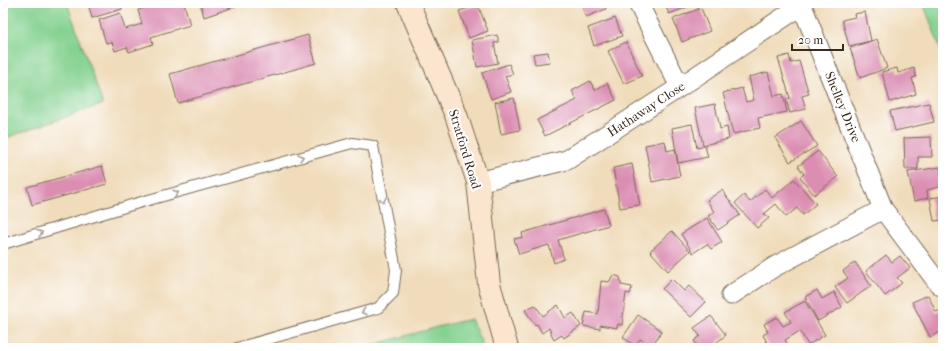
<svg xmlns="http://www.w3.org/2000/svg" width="946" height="351" font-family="'IM FELL French Canon',serif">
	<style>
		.green { fill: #84d190; stroke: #607e57 }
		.building { fill: #db8eb2 }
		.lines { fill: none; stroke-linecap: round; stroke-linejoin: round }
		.lane-casing { stroke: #7a6855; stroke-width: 12 }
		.street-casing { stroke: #7a6855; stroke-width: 21 }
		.secondary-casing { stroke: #7a6855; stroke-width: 24 }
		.lane { stroke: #fff; stroke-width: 10 }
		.street { stroke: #fff; stroke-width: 19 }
		.secondary { stroke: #fbe5cf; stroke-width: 22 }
		.oneway { stroke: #a79f9a }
		.labels { text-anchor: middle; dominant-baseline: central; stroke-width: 4; stroke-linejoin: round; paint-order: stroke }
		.street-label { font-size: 13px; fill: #3b2a1e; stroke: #fff }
	</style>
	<rect width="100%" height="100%" fill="#fff"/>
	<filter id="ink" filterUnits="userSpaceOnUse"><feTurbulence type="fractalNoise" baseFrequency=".025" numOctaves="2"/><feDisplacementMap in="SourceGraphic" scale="8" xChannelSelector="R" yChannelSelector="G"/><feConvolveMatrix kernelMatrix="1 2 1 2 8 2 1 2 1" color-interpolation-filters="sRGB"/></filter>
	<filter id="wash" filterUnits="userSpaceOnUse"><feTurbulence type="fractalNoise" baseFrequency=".012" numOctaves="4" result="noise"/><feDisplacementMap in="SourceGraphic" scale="16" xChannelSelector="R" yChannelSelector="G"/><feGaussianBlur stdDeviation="0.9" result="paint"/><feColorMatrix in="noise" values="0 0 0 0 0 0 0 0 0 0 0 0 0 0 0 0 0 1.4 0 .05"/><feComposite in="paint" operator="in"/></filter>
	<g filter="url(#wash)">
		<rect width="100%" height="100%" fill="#f0dbba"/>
		<path class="green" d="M3 3H67L103 104 3 139Z
			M923 3H943V55Z
			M471 319 484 348H362L441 326Z"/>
		<g id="blocks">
			<path class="building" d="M88 3H121L122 9 92 18Z
				M163 3H184L190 25 151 37 153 44 129 52 127 47 115 51 112 42 106 43 99 20 120 13 125 29 142 24 138 10Z
				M200 3H246L204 17Z
				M581 3H604L606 9 586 17Z
				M664 3H698L669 14Z
				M478 5 488 31 469 38 459 11Z
				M701 8 710 31 682 42 673 19Z
				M865 12 871 41 849 46 842 20 855 17 854 14Z
				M615 18 622 36 594 46 588 28Z
				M308 35 316 63 178 103 170 74Z
				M497 35 499 42 494 43 498 63 477 67 472 40Z
				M877 39 887 68 860 78 850 48Z
				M626 42 642 76 624 84 608 51Z
				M548 52 550 62 535 64 533 54Z
				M789 55 791 63 799 61 809 94 802 96 806 109 790 113 786 100 790 98 778 58Z
				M509 64 513 74 505 76 511 92 491 99 482 73Z
				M897 68 898 73 914 68 916 77 912 78 916 94 890 102 882 72Z
				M768 72 774 96 783 94 787 112 758 118 760 128 733 134 723 93 742 88 746 102 754 100 749 77Z
				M590 81 595 90 607 83 616 100 545 136 537 120 577 100 572 91Z
				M514 98 520 130 501 134 495 102Z
				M929 103 934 122 895 131 890 111Z
				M715 104 720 129 727 127 729 139 703 145 695 108Z
				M801 121 817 146 790 162 775 138Z
				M692 124 697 148 705 146 708 157 678 163 672 128Z
				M931 137 932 157H918V169H905L904 138Z
				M665 141 667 151 675 149 680 176 652 182 645 145Z
				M818 151 838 177 814 195 800 177 804 174 798 166Z
				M632 164 640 205 620 208 613 168Z
				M102 166 107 184 32 205 27 187Z
				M940 167 943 186 927 190 928 198 914 201 908 172Z
				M794 179 816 204 803 215 797 208 786 217 776 204 764 214 769 218 757 228 735 203 744 195 750 202 765 189 772 198Z
				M722 190 740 215 718 230 708 216 714 212 707 200Z
				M943 196V220L934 221 930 198Z
				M604 209 609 225 558 240 564 259 554 263 549 245 519 254 514 239 523 237 522 233Z
				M707 218 722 242 711 249 707 244 693 253 681 234Z
				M672 231 690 251 668 271 650 251Z
				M886 255 892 262 900 256 910 268 897 278 902 283 885 296 866 271Z
				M855 262 871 286 847 303 835 287 848 278 843 271Z
				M613 275 620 277 621 285 632 287 630 294 626 293 622 325 618 324 617 328 600 325V329L583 326 586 312 598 314 601 281 609 282Z
				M672 279 684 291 689 286 706 302 691 317 662 289Z
				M817 290 822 299 834 292 842 307 818 321 805 297Z
				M928 295 936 312 943 309V331L930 337 912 302Z
				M805 301 825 335 808 345 800 331 785 340 789 346 785 348H770L763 335 768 332 764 324 777 317 783 326 791 322 785 312Z
				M535 305 543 316 558 305 565 318 573 313 581 326 564 338 562 335 554 340 549 328 542 333 537 324 535 325 525 310Z
				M638 315 662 331 651 347 640 339 635 346 623 337Z
				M711 316 726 335 717 342 722 348H699L694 341 700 336 694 328Z"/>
		</g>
	</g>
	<g filter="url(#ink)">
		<use href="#blocks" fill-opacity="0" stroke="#7a6855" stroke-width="1"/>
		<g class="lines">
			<g class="lane-casing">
				<path id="lane" d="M3 244 138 203 352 143 373 146 396 270 393 293 378 308 237 348"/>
			</g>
			<g class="street-casing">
				<path id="street" d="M638 3 680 87
					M801 3 883 209 938 283 943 287
					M478 182 567 160 680 87 802 5
					M731 295 774 267 883 209"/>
			</g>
			<g class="secondary-casing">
				<path id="secondary" d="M408 3 456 115 478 182 489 284 507 348"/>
			</g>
			<use href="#lane" class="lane"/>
			<use href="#street" class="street"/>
			<use href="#secondary" class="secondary"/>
		</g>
		<defs><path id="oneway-chevron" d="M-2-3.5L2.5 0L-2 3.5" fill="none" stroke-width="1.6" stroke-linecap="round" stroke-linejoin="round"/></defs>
		<g class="oneway">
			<use href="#oneway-chevron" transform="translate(301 157) rotate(-16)"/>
			<use href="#oneway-chevron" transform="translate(176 193) rotate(-16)"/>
			<use href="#oneway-chevron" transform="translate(383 200) rotate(80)"/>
			<use href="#oneway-chevron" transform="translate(40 233) rotate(-17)"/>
			<use href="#oneway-chevron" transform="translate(364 312) rotate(164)"/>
		</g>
	</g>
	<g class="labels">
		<g class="street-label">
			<text transform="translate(843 107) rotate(68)">Shelley Drive</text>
			<text transform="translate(646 109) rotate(-33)">Hathaway Close</text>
			<text transform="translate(465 149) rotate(73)">Stratford Road</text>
		</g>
	</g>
	<rect width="946" height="351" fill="none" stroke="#fff" stroke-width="16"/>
	<path d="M792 44v6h51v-6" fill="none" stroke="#3b2a1e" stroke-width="2"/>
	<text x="798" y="44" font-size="12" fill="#3b2a1e" stroke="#ffffff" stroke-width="3" paint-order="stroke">20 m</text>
</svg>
